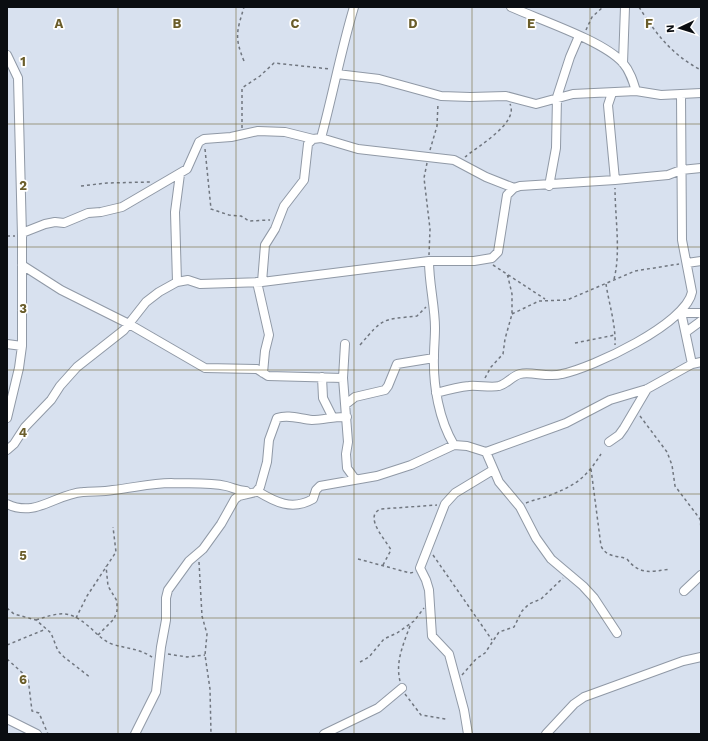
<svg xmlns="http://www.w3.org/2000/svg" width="708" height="741" font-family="'Work Sans',sans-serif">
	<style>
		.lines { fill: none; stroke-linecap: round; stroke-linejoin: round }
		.street-casing { stroke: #9099a6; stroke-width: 10 }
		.path { stroke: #70767f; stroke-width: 1.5; stroke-dasharray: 3 3; stroke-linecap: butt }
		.street { stroke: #fff; stroke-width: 8 }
		.grid { fill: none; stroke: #6a5d2a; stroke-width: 1; stroke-opacity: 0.55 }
		.grid-label { font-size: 13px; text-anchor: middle; font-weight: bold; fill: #6a5d2a; stroke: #fff; stroke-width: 3.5; stroke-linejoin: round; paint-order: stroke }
	</style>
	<rect width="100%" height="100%" fill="#d8e1ef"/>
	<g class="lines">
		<g class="street-casing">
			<path id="street" d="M511 7C540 20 604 41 623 63 630 71 633 81 636 91
				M7 55 18 78 22 236V346L19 368 7 418
				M623 63 625 7
				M337 74 379 79 441 96 470 97 506 96 536 104 573 94 636 91 661 95 701 93
				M612 93 608 105 615 180
				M321 138C333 94 341 50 354 7
				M549 186 556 148 557 97 570 57 579 36
				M22 233 45 224 55 222 64 223 88 213 101 212 122 207 187 169 199 142 204 139 231 137 258 131 285 132 313 139
				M429 261C429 284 435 306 435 328 435 338 434 347 434 356 433 386 439 420 454 445
				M687 263 701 261
				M22 265 61 290 129 324 205 368 257 369 268 376 343 378
				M177 282 175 212 180 174
				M257 282 269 335 265 351 263 373
				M262 282 265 245 275 229 284 206 304 180 308 144 313 139 321 138 358 149 454 160 486 177 514 188
				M681 312 692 364
				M682 313H701
				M686 332 701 321
				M7 344 22 346
				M345 344 343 378 348 442 346 454 347 468 355 479
				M322 377 323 398 332 416
				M436 393C447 390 458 387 469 386 477 385 492 388 499 386 507 384 512 376 520 374 531 371 548 378 562 374 592 368 686 324 692 292L682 240 681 94
				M346 404 355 397 385 390 388 386 397 364 434 358
				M609 442 619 435 624 428 647 389
				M7 450 14 444 25 427 51 400 60 386 77 367 124 330 146 302 159 292 177 282 188 280 200 284 262 282 429 261H474L492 258 498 252 507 195 514 188 520 186 615 180 668 175 681 170 701 168
				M486 452 499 482 520 507 536 538 551 559 583 586 594 598 617 633
				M257 491C275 502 292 511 313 499L316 490 320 486 377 476 411 465 454 445 467 446 486 452 566 423 610 400 647 389 692 364 701 362
				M7 504C36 518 55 494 83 492 93 491 103 492 113 490 133 488 151 483 171 483 188 484 209 482 226 486 234 488 238 491 246 491
				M684 591 701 575
				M7 719 37 734
				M135 734 156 692 161 647 166 620V598L168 590 189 561 203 549 221 524 235 499 239 496 256 492 260 487 267 462 269 440 277 418C289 414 300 419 312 420 324 420 335 416 347 417
				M324 734 378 708 402 688
				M468 734 464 710 449 654 432 636 429 590 426 580 420 568 445 504 455 493 493 470
				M546 734 574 704 584 697 683 661 701 657"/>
		</g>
		<path class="path" d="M639 7C656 34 672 55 701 70
			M586 30 592 17 603 7
			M244 61C234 37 237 31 244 7
			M242 128V88L260 76 274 63 330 69
			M205 149 211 209 229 215 241 216 249 221 270 220
			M430 150 437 126 438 103
			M465 157C478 146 519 123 510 104
			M427 163 424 178 430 229 429 255
			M81 186 107 183 150 182
			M7 236H15
			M493 265 545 299
			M614 279C621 253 615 217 615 188
			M606 284C609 304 616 325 615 345
			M512 314 539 301 567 300 635 271 679 264
			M575 343 615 335
			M360 345C384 317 381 320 417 316L426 307
			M485 378 491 367 503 354 505 339 512 314V294L507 273
			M640 416 667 452 672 465 675 486 700 519 701 528
			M591 469 601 546C607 558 617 555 627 559 639 575 651 572 670 569
			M526 503C535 499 545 498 553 494 578 484 587 476 601 454
			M433 555 492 640
			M358 559 410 573 415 572
			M199 562 202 616 207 634 205 655 210 689 211 734
			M383 565 391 550C385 539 363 516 381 509L437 505
			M7 608 14 614 36 620 51 633 58 651 64 657 91 678
			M76 618 87 596 116 552 113 527
			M36 620C58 613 68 609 87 625 95 631 101 640 112 644 127 649 138 648 152 657
			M98 635 114 619 117 611V601L108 586 106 566
			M7 645 46 629
			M168 654 187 657 205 655
			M7 659 28 678 32 711 39 713 48 734
			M360 662 369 657 384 639 397 633 414 621 424 608
			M462 675 476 659 485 653 499 632 514 627 522 611 529 604 541 599 563 578
			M400 681C395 661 404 643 411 623
			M405 694 421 715 446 719"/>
		<use href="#street" class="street"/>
	</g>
	<path class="grid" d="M118 7V734M236 7V734M354 7V734M472 7V734M590 7V734M7 124H701M7 247H701M7 370H701M7 494H701M7 618H701"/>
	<g class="grid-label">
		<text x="59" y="28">A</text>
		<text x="177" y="28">B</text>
		<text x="295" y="28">C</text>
		<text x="413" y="28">D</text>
		<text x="531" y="28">E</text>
		<text x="649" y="28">F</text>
		<text x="23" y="66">1</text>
		<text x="23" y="190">2</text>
		<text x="23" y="313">3</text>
		<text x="23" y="437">4</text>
		<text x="23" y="560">5</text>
		<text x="23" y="684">6</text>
	</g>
	<rect width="708" height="741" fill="none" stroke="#0a0d11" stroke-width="16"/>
	<g transform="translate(680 28) rotate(266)" stroke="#ffffff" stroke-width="3" paint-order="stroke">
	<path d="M0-3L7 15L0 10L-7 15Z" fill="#0a0d11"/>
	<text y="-6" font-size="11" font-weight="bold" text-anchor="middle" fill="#0a0d11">N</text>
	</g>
</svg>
